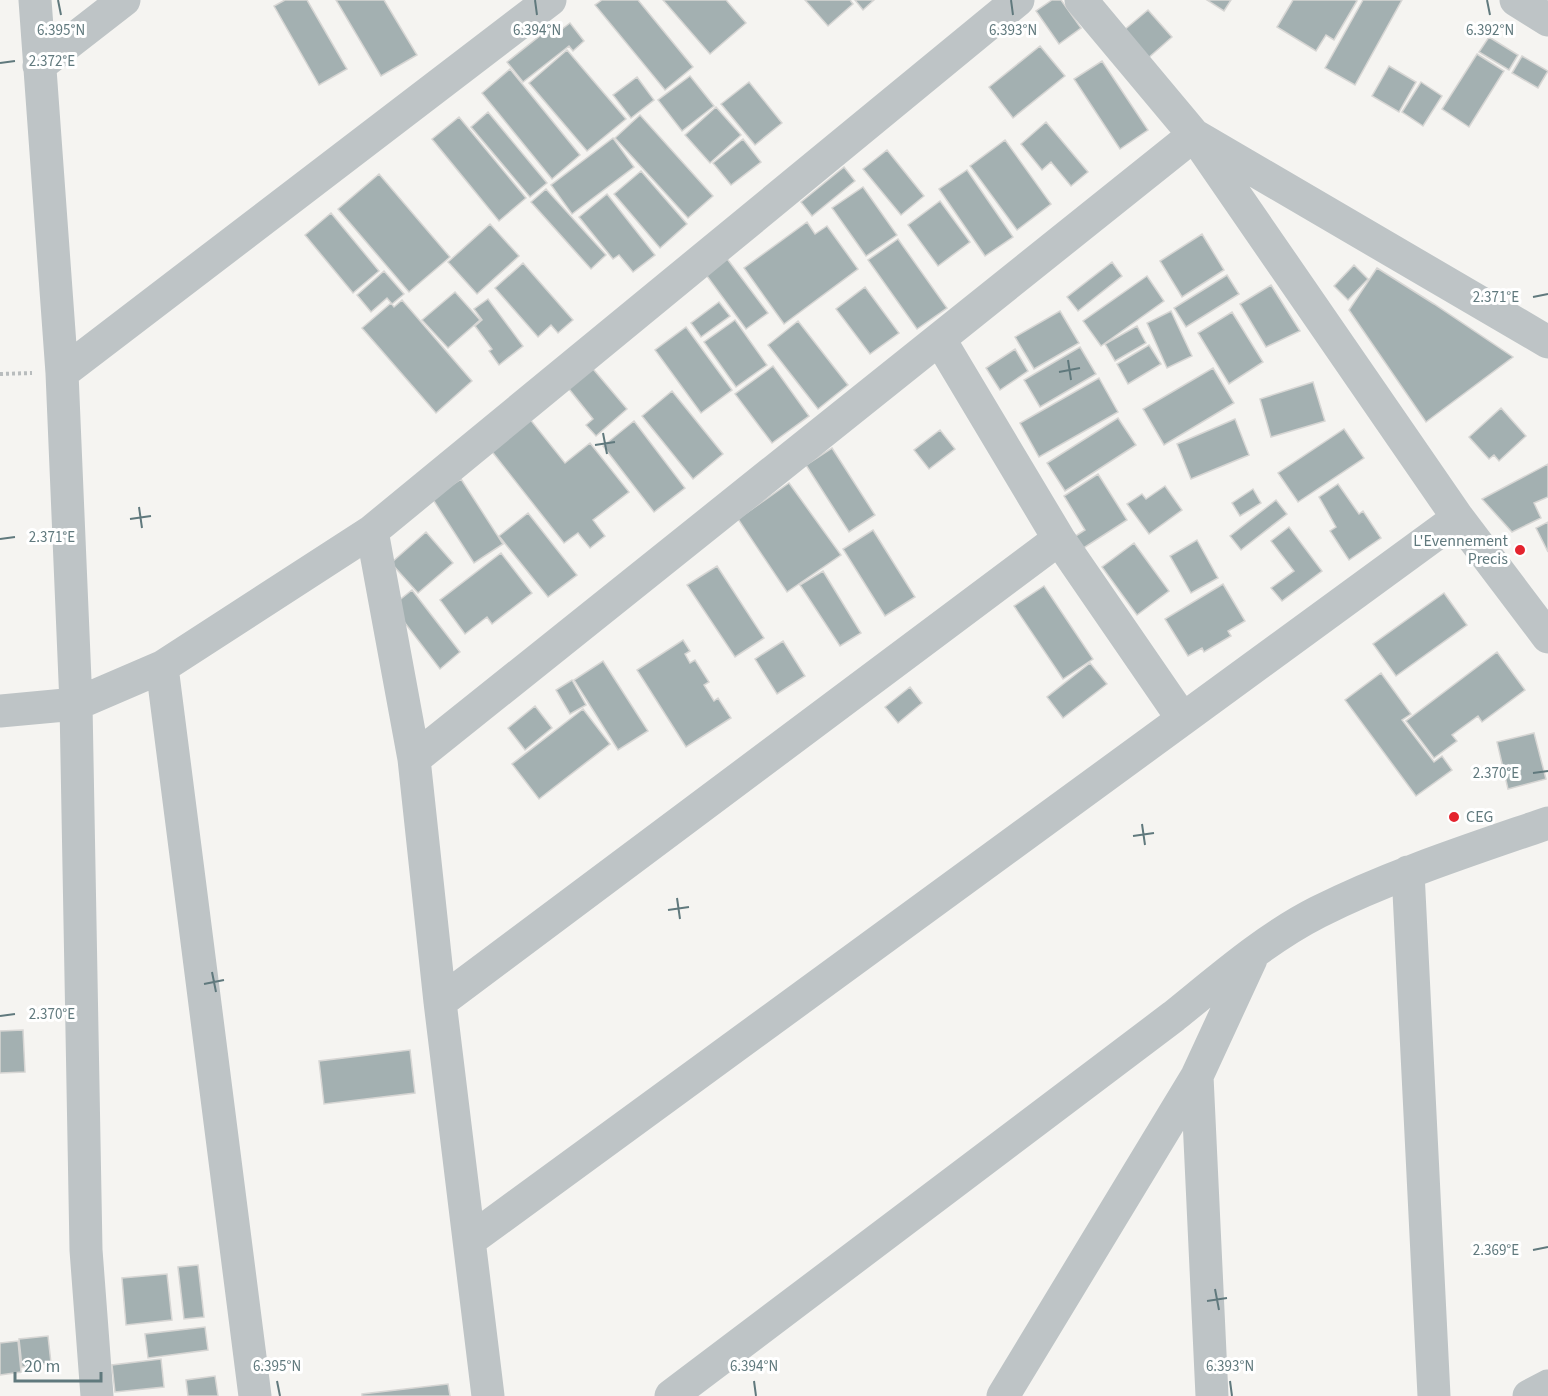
<svg xmlns="http://www.w3.org/2000/svg" width="1548" height="1396" font-family="'Source Sans 3',sans-serif">
	<style>
		.building { fill: #a3b0b1; stroke: #d7d6d4; stroke-width: 1.5 }
		.lines { fill: none; stroke-linecap: round; stroke-linejoin: round }
		.path { stroke: #b8bcbd; stroke-width: 4; stroke-dasharray: 3 3; stroke-linecap: butt }
		.minor { stroke: #bec4c6; stroke-width: 33 }
		.ticks { fill: none; stroke: #60797d; stroke-width: 2 }
		.poi-dot { fill: #e4232e; stroke: #fff; stroke-width: 2 }
		.labels { text-anchor: middle; dominant-baseline: central; stroke-width: 6; stroke-linejoin: round; paint-order: stroke }
		.poi-label { font-size: 16px; fill: #60797d; stroke: #fff; text-anchor: end }
		.ticks-label { font-size: 15px; text-anchor: middle; fill: #60797d; stroke: #fff; stroke-width: 6; stroke-linejoin: round; paint-order: stroke }
	</style>
	<rect width="100%" height="100%" fill="#f5f4f1"/>
	<path class="building" d="M285 0H307L347 69 319 85 274 6Z
		M336 0H384L417 55 381 76Z
		M602 0H638L693 67 665 90 595 5Z
		M663 0H726L746 23 710 54Z
		M805 0H850L853 4 828 26Z
		M855 0H874L863 10Z
		M1052 0H1061L1081 28 1059 44 1036 11Z
		M1207 0H1231L1224 11Z
		M1293 0H1355L1357 1 1334 40 1326 35 1316 51 1277 27Z
		M1363 0H1402L1355 85 1325 68Z
		M1148 10 1172 37 1147 59 1123 31Z
		M556 23 562 29 570 23 584 41 573 51 569 46 523 82 507 62Z
		M1489 37 1518 55 1509 70 1479 52Z
		M1040 46 1065 76 1013 118 989 87Z
		M567 50 626 119 587 151 529 83Z
		M1477 54 1504 71 1469 127 1442 109Z
		M1522 56 1548 71 1538 88 1512 73Z
		M1102 61 1148 130 1120 149 1074 79Z
		M1389 66 1416 82 1399 112 1372 96Z
		M510 69 580 155 552 179 482 93Z
		M690 76 714 106 682 131 658 100Z
		M637 77 654 100 631 118 613 95Z
		M749 82 782 123 755 145 721 104Z
		M1421 82 1442 96 1423 126 1402 112Z
		M716 107 741 135 710 163 685 135Z
		M488 112 547 183 530 197 471 127Z
		M640 115 713 196 688 218 615 138Z
		M459 117 526 198 499 221 432 139Z
		M1046 122 1088 172 1071 186 1051 162 1042 170 1021 144Z
		M613 138 634 167 572 214 551 185Z
		M743 139 761 162 731 185 713 163Z
		M1005 140 1051 204 1017 230 970 166Z
		M887 150 924 196 901 215 863 169Z
		M844 167 855 181 812 216 801 202Z
		M967 170 1013 237 985 256 939 189Z
		M641 171 687 224 660 248 614 194Z
		M379 174 450 257 409 292 338 209Z
		M863 187 897 235 866 256 832 208Z
		M546 189 606 255 591 269 531 202Z
		M607 194 655 255 633 272 619 255 613 259 579 217Z
		M940 201 970 242 938 266 908 225Z
		M331 213 379 271 353 293 305 235Z
		M807 222 815 234 827 226 858 269 784 324 744 268Z
		M490 224 519 256 477 294 448 262Z
		M1202 234 1224 270 1182 297 1160 261Z
		M898 239 947 308 917 329 868 260Z
		M725 256 768 313 746 329 704 272Z
		M1112 262 1122 276 1078 311 1067 297Z
		M523 263 573 320 558 333 551 325 538 337 495 288Z
		M1354 265 1368 279 1348 300 1334 286Z
		M1377 268 1434 304 1513 357 1426 422 1349 310Z
		M384 271 404 294 392 304 387 298 371 312 357 295Z
		M1227 275 1239 294 1186 327 1174 308Z
		M1147 276 1164 301 1101 346 1083 321Z
		M1271 285 1300 331 1266 347 1240 304Z
		M865 287 899 333 870 354 836 309Z
		M455 292 480 320 448 348 422 320Z
		M488 299 523 346 499 365 489 351 492 349 475 326 482 320 474 309Z
		M402 300 472 381 436 413 362 328 391 303 394 307Z
		M719 302 730 316 701 337 691 323Z
		M1060 311 1079 343 1034 369 1015 337Z
		M1171 311 1192 356 1167 368 1147 323Z
		M1232 312 1263 362 1229 384 1198 333Z
		M735 320 767 365 736 387 704 342Z
		M798 321 848 385 818 409 768 345Z
		M1137 326 1146 343 1115 361 1105 344Z
		M686 327 732 390 701 413 655 350Z
		M1149 345 1161 364 1128 384 1117 364Z
		M1080 347 1096 374 1040 407 1024 380Z
		M1015 349 1028 371 1000 390 986 368Z
		M588 363 627 409 596 436 586 425 593 419 565 384Z
		M773 366 809 416 772 443 735 394Z
		M1213 368 1234 403 1164 445 1143 409Z
		M1099 378 1118 412 1039 457 1020 423Z
		M1313 382 1325 421 1271 437 1260 399Z
		M672 391 723 454 693 479 642 416Z
		M1501 408 1526 436 1499 461 1494 455 1489 459 1469 437Z
		M529 418 565 463 590 443 629 492 593 520 605 536 590 548 578 533 564 543 490 449Z
		M1118 418 1136 445 1065 491 1047 463Z
		M1235 419 1249 455 1191 479 1177 444Z
		M634 421 685 488 654 512 603 446Z
		M1344 429 1364 458 1298 502 1278 473Z
		M940 430 955 449 929 469 914 450Z
		M832 448 875 515 849 532 806 465Z
		M1548 464V497L1534 503 1541 518 1512 532 1482 499Z
		M1098 474 1127 520 1082 549 1074 537 1085 530 1064 496Z
		M461 479 503 544 474 563 432 498Z
		M789 483 841 555 787 592 738 519Z
		M1338 484 1359 514 1363 511 1381 538 1349 560 1330 531 1336 527 1319 497Z
		M1165 486 1182 510 1149 534 1127 504 1142 494 1146 499Z
		M1253 489 1261 503 1240 516 1232 503Z
		M1276 500 1287 514 1241 550 1230 536Z
		M528 513 577 575 548 597 499 536Z
		M1548 522V552L1536 528Z
		M1289 527 1322 571 1282 601 1271 588 1294 571 1271 541Z
		M873 530 915 597 885 616 843 549Z
		M426 532 453 563 418 593 391 563Z
		M1197 540 1218 578 1191 593 1170 556Z
		M1134 543 1169 591 1137 615 1102 567Z
		M501 553 532 593 492 624 487 617 465 634 440 600Z
		M717 566 764 638 735 657 687 585Z
		M823 571 861 633 840 646 800 585Z
		M1223 584 1245 621 1228 631 1231 636 1204 652 1202 648 1188 656 1165 619Z
		M1044 586 1093 659 1063 679 1014 606Z
		M412 590 460 652 440 669 392 606Z
		M1444 593 1467 625 1396 676 1373 644Z
		M683 640 690 651 685 654 690 663 695 660 709 682 704 685 714 701 718 698 731 718 686 747 637 670Z
		M783 641 805 676 777 694 755 659Z
		M1497 652 1525 690 1482 722 1478 716 1452 735 1457 741 1434 758 1406 721Z
		M603 661 648 731 618 750 574 680Z
		M1090 663 1107 684 1063 718 1047 697Z
		M1381 673 1411 714 1402 720 1434 762 1442 756 1452 770 1416 796 1345 700Z
		M572 680 586 705 570 714 556 690Z
		M910 687 922 703 898 723 885 707Z
		M535 706 552 728 525 750 508 728Z
		M583 709 610 744 539 799 512 764Z
		M1534 733 1546 779 1508 789 1497 742Z
		M23 1030 25 1072 0 1073V1031Z
		M410 1050 415 1093 324 1104 319 1061Z
		M198 1265 204 1317 184 1319 178 1267Z
		M167 1274 172 1320 126 1325 122 1278Z
		M205 1327 208 1350 148 1358 145 1334Z
		M48 1336 51 1363 22 1367 19 1339Z
		M18 1341 21 1372 0 1375V1343Z
		M161 1359 164 1387 115 1392 112 1365Z
		M215 1376 218 1396H188L186 1380Z
		M448 1384 450 1396H362V1394Z"/>
	<g class="lines">
		<path class="path" d="M0 374 32 373"/>
		<path class="minor" d="M35 0 62 373 76 704 86 1250 97 1396
			M1081 0 1194 135 1458 518 1548 637
			M1516 0 1548 20
			M39 66 124 0
			M940 340 1059 539 1182 718
			M62 373 550 0
			M372 531 414 759 440 1002 488 1396
			M162 667 255 1396
			M0 711 76 704 162 667 372 531 1018 0
			M414 759 1194 135 1548 342
			M1408 872 1434 1396
			M440 1002 1059 539
			M1197 1076 1212 1396
			M470 1240 1458 518
			M671 1396 1174 1016C1220 979 1265 939 1318 912 1392 875 1470 850 1548 823
			M1003 1396 1197 1076 1251 959
			M1529 1396 1548 1386"/>
	</g>
	<path class="ticks" d="M58 0 61 15M535 0 537 15M1011 0 1013 15M1487 0 1490 15M0 63 15 61M1533 297 1548 294M1068 360 1071 380M1059 372 1080 368M603 433 607 454M595 445 615 442M139 507 142 528M130 519 151 516M0 539 15 537M1533 773 1548 771M1142 824 1145 845M1133 836 1154 833M677 898 680 919M668 910 689 907M212 972 216 992M204 984 224 980M0 1016 15 1014M1533 1250 1548 1247M1215 1289 1219 1310M1207 1301 1227 1298M277 1381 280 1396M754 1381 756 1396M1230 1381 1232 1396"/>
	<g class="poi-dot">
		<circle cx="1520" cy="550" r="6"/>
		<circle cx="1454" cy="817" r="6"/>
	</g>
	<g class="labels">
		<g class="poi-label">
			<text x="1508" y="541">L'Evennement<tspan x="1508" dy="18">Precis</tspan></text>
			<text x="1466" y="817" text-anchor="start">CEG</text>
		</g>
	</g>
	<g class="ticks-label">
		<text x="1490" y="35">6.392°N</text>
		<text x="61" y="35">6.395°N</text>
		<text x="537" y="35">6.394°N</text>
		<text x="1013" y="35">6.393°N</text>
		<text x="52" y="66">2.372°E</text>
		<text x="1496" y="302">2.371°E</text>
		<text x="52" y="542">2.371°E</text>
		<text x="1496" y="778">2.370°E</text>
		<text x="52" y="1019">2.370°E</text>
		<text x="1496" y="1255">2.369°E</text>
		<text x="277" y="1371">6.395°N</text>
		<text x="754" y="1371">6.394°N</text>
		<text x="1230" y="1371">6.393°N</text>
	</g>
	<path d="M15 1372v9h86v-9" fill="none" stroke="#60797d" stroke-width="3"/>
	<text x="24" y="1372" font-size="18" fill="#60797d" stroke="#ffffff" stroke-width="4.5" paint-order="stroke">20 m</text>
</svg>
